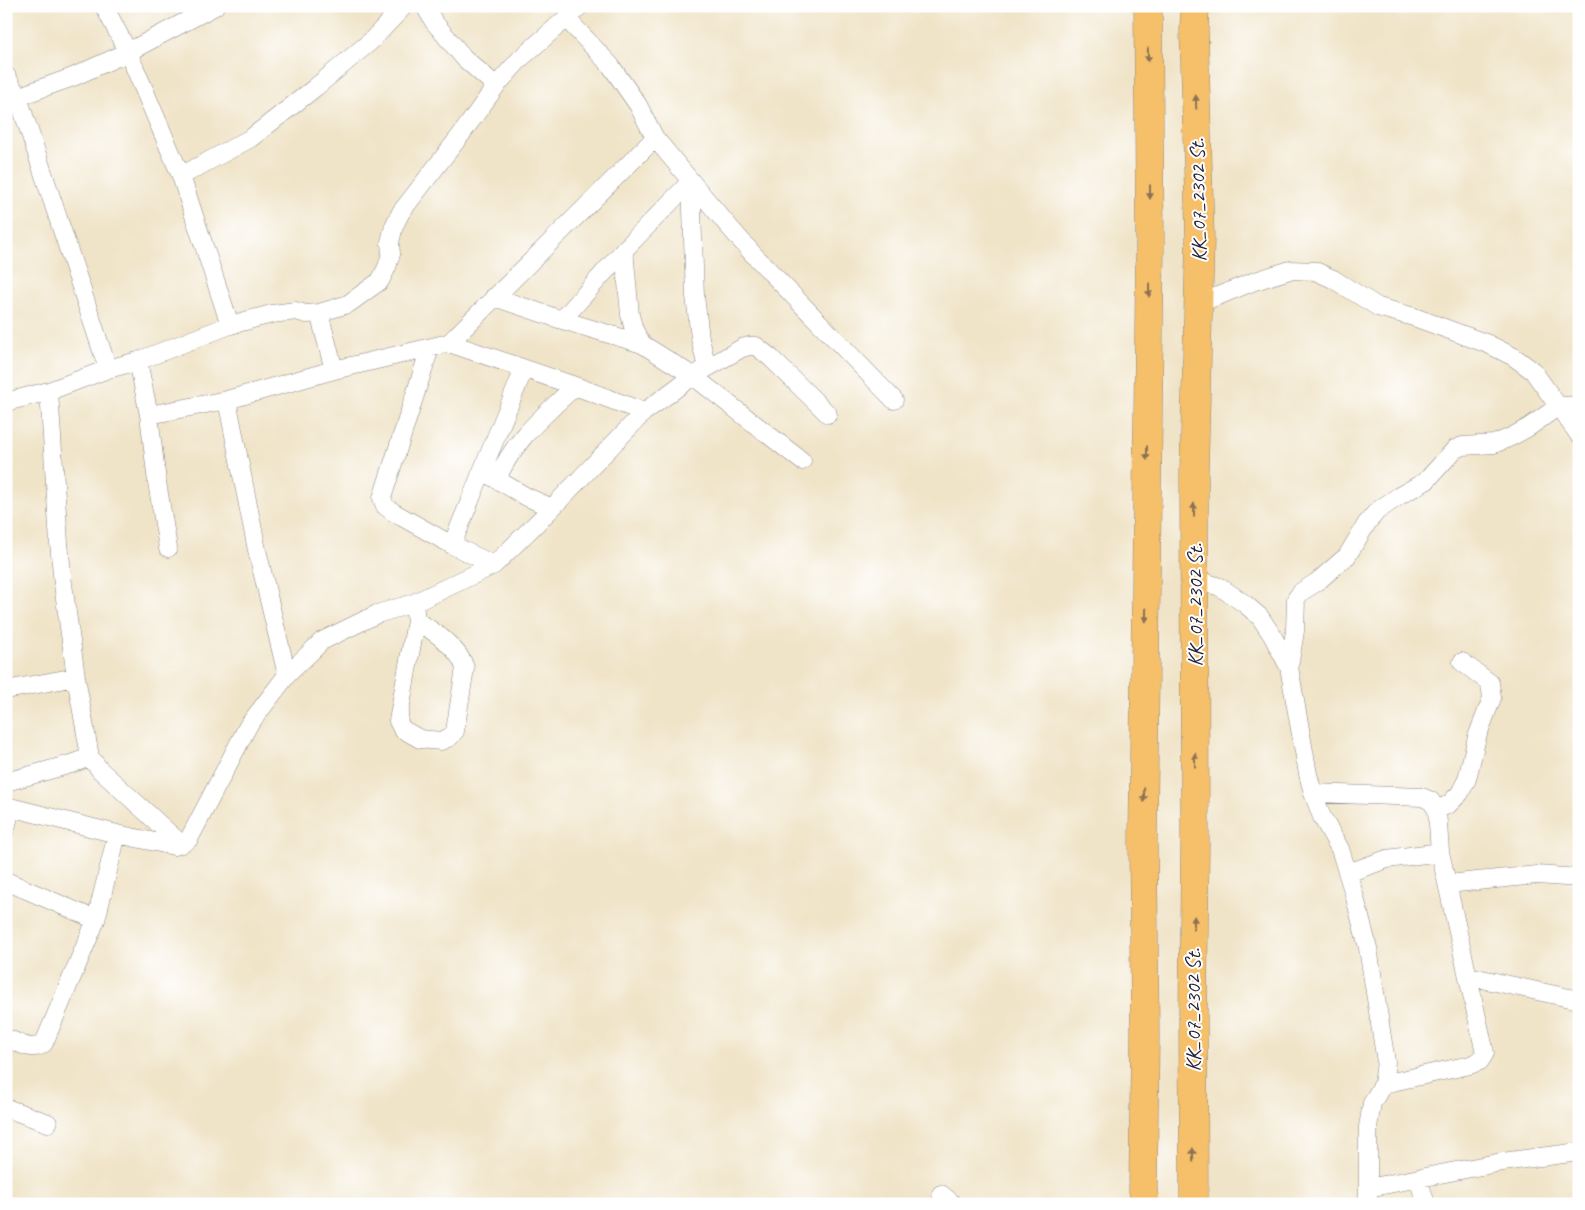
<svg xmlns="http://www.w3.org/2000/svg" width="1585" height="1210" font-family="Caveat,sans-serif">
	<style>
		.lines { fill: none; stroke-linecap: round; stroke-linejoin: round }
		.street-casing { stroke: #898382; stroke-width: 19 }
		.primary-casing { stroke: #898382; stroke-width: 29 }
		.street { stroke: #fff; stroke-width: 18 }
		.primary { stroke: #f6c06b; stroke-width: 28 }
		.oneway { fill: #8c7153 }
		.labels { text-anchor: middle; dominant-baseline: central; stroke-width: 4; stroke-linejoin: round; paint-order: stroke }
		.street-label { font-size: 21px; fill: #22223b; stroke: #fff }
	</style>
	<rect width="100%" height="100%" fill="#fff"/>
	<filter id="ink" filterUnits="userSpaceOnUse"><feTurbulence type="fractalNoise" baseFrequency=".02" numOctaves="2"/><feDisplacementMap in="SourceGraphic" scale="10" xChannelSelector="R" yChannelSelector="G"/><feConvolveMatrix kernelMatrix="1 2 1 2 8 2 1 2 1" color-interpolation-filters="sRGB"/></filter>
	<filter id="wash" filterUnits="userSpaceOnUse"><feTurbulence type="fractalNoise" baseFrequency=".0096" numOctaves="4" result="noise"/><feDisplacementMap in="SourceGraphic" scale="20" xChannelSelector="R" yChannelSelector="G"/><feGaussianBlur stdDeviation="1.12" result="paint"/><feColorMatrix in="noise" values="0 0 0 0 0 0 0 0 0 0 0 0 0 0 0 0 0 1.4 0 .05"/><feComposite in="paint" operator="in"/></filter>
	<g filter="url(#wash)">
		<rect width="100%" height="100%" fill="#f0e4c8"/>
	</g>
	<g filter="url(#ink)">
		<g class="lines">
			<g class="street-casing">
				<path id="street" d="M104 6 128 52 181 176 230 325
					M425 6 434 22 464 58 496 86
					M566 18 611 66 638 105 655 138 725 222 752 253 894 400
					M6 75 18 97 108 369
					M6 101 73 77 128 52 215 6
					M181 176 251 138 316 87 371 41 404 6
					M691 181 695 296 700 338 707 368
					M624 250 630 315 634 330 642 344
					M494 297 562 320 642 344 693 376 802 461
					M1198 304 1255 281 1290 270 1315 271 1333 279 1378 307 1414 317 1488 344 1514 357 1533 371 1579 435
					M319 313 334 370
					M562 320 624 250 691 181
					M449 343 575 386 644 412
					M430 348 382 498 385 506 393 512 452 545 494 565 552 508 644 412 693 376 742 348 749 346H756L771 358 828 414
					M138 361 149 415 157 482 168 548
					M227 400 257 550 287 675
					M6 402 49 391 108 369 138 361 230 325 272 314 296 311 306 314 319 313 348 304 380 281 387 267 391 254 390 242 394 226 401 212 460 136 496 86 520 59 580 6
					M149 415 227 400 334 370 449 343 655 138
					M482 471 524 369
					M497 480C512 441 546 414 575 386
					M452 545 482 471 527 497 552 508
					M1195 579 1220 587 1245 604 1260 617 1272 635 1289 667 1308 774 1313 793 1322 817 1340 849 1354 894 1368 948 1386 1062 1383 1084 1372 1103 1368 1127V1204
					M414 603 416 621C433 630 460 649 465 668L455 731 450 737 441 741 420 739 402 729 398 721 416 621
					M1289 667 1295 631 1296 599 1301 592 1317 582 1347 556 1367 523 1377 511 1399 496 1426 481 1455 449 1463 446 1494 444 1511 437 1529 427 1559 406H1579
					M6 690 76 677
					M90 757 100 770 181 844
					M6 782 71 764 90 757 76 677 63 584 59 543 49 391
					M1313 793 1422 797 1431 801 1437 810 1440 852 1485 1053 1480 1061 1470 1065 1383 1084
					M6 806 117 834 174 846 181 844 189 839 248 726 287 675 322 641 377 614 414 603 494 565
					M1437 810 1449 804 1460 793 1467 779 1477 737 1492 698 1490 683 1462 662
					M6 828 11 808
					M1348 873 1387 859 1440 852
					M6 881 96 920
					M1447 884 1537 875 1579 878
					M1468 976 1574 999 1579 998
					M6 1038C18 1042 33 1053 44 1043L96 920 117 834
					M6 1108 48 1123
					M1418 1178 1426 1204
					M1368 1188 1502 1162 1579 1152
					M941 1194 953 1204"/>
			</g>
			<g class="primary-casing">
				<path id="primary" d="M1145 1204 1143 1190 1145 1035 1143 841 1150 242 1148 6
					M1194 1204 1193 1014 1195 842 1194 472 1200 238 1194 30 1195 6"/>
			</g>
			<use href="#street" class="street"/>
			<use href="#primary" class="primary"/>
		</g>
		<defs><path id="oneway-solid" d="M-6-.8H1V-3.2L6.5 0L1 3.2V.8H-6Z" transform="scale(1.25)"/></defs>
		<g class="oneway">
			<use href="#oneway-solid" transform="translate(1148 55) rotate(89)"/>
			<use href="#oneway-solid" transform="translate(1196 102) rotate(-92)"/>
			<use href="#oneway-solid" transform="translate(1150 192) rotate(90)"/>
			<use href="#oneway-solid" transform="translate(1149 290) rotate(91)"/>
			<use href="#oneway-solid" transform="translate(1147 453) rotate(90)"/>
			<use href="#oneway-solid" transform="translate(1194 510) rotate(-90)"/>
			<use href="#oneway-solid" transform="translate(1146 615) rotate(91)"/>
			<use href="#oneway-solid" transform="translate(1195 760) rotate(-90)"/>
			<use href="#oneway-solid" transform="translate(1144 795) rotate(91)"/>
			<use href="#oneway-solid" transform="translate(1194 923) rotate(-89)"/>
			<use href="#oneway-solid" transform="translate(1193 1155) rotate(-91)"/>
		</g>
	</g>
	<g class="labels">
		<g class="street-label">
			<text transform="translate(1198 200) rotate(-91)">KK_07_2302 St.</text>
			<text transform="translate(1195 605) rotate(-90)">KK_07_2302 St.</text>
			<text transform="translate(1193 1010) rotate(-90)">KK_07_2302 St.</text>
		</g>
	</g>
	<rect width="1585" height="1210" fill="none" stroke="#fff" stroke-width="25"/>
</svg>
